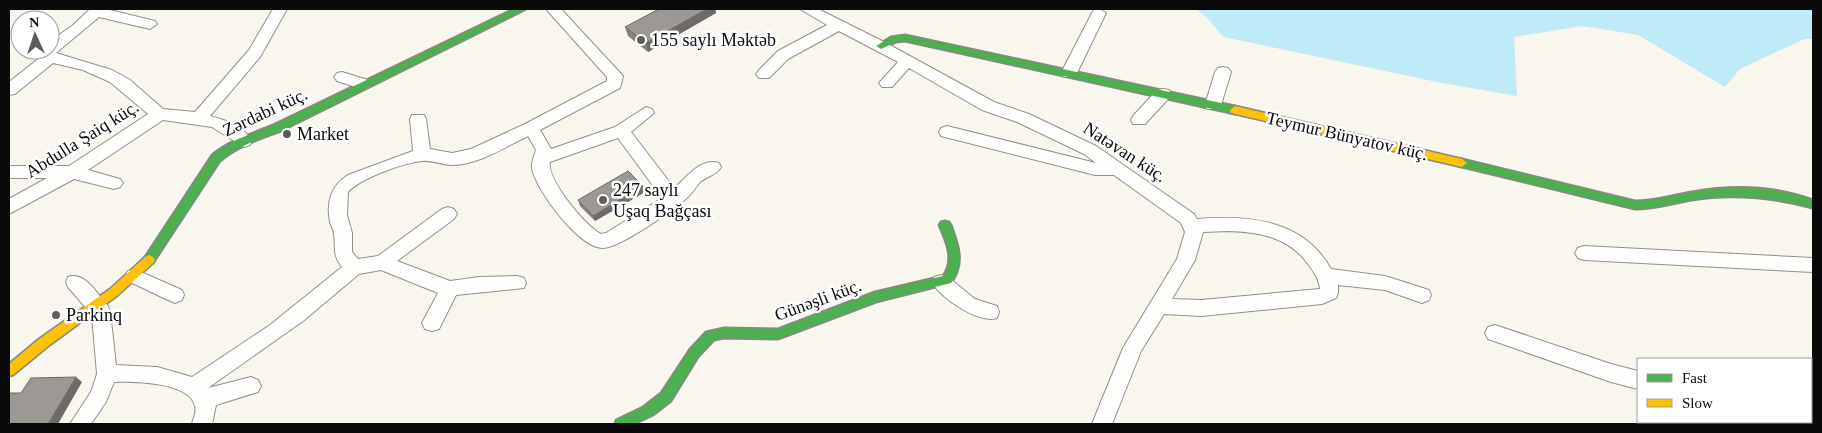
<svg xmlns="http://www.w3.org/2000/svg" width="1822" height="433" font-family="'Times New Roman',serif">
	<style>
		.water { fill: #bfeaf8 }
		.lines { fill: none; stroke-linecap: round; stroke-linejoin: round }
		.street-casing { stroke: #92908c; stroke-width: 2 }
		.fast-casing { stroke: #888783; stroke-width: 3 }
		.slow-casing { stroke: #888783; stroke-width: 3 }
		.street { fill: #fefefc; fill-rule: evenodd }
		.fast { fill: #4caf50; fill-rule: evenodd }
		.slow { fill: #ffc107; fill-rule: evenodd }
		.wall { fill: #86837f }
		.shaded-wall { fill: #6d6a68 }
		.building { fill: #9c9894; stroke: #6d6a68 }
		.poi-dot { fill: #5e5d59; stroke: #fff; stroke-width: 2 }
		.labels { text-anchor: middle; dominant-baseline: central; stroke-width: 5; stroke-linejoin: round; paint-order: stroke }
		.poi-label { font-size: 18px; fill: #0a0a0a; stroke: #fff; text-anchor: start }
		.street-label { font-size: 18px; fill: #0a0a0a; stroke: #fff }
	</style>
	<rect width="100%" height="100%" fill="#f9f6ed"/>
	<path class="water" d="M1195 9H1813V39H1804L1740 69 1725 87 1638 35 1582 26 1514 37 1517 96 1442 83 1224 37C1214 28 1207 14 1195 9Z"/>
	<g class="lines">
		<g class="street-casing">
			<path id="street" d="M90 9H106L155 21 157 24 150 29 99 17 56 53 112 70 130 80 163 109 195 112 249 50 273 9H287L260 57 210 116C226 120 243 126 252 141L250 145 244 147 212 127 163 120 88 170 120 179 123 183 120 187 114 189 74 179 9 214V199L47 178H9V166H69L148 114 110 82 83 70 53 63 15 94 9 95V82L42 56V50H50V41L72 26Z
				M546 9H561L623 76 620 88 540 130 551 149 615 127 646 107 652 109 654 113 631 132 674 188C687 178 700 157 719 163L721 167C717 175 707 176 700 182 696 187 692 193 688 197 673 210 622 247 603 248 579 248 537 191 532 169 531 163 534 156 536 150L528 136C505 147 478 165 452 165 442 165 433 160 422 161 403 163 361 178 348 192L347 215 352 233V252L358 259 378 256 442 209 448 207 454 209 457 214 454 219 397 261 450 281 479 277 517 276 524 278 526 283 524 288 456 295 439 329 432 331 425 329 422 323 438 293 381 270 359 274 303 321 208 388 251 377 258 380 261 386 258 392 216 405 212 424H192C193 419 197 411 195 406 190 382 133 381 114 382L106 402 91 424H70L91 392 97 374 92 315 68 287 66 282 68 277C85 271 98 295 108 306L110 312 116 365 157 367 192 377 270 325 342 267C332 255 336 247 334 234 334 230 331 226 330 222 326 203 331 185 348 175L413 151 410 119 412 115H424L426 119 430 149 452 153 471 149 525 124 607 81V77ZM618 138 662 198 606 233 601 234C586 227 546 179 550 162Z
				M800 9H818L886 43 994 102 1029 114 1096 146 1194 214 1197 219C1248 215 1303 219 1331 269L1385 276 1429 290 1431 295 1429 300 1422 303 1385 290 1338 285V293L1336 298 1322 304 1201 316 1164 314 1141 351 1112 424H1092L1123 348 1177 259 1185 232 1181 223 1114 175H1095L941 136 939 132 941 128 947 126 1096 163 1084 154 1017 122 982 110 909 68 892 87H882L879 83 898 62 839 31 788 59 769 78H759L756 74 759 70 778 51 827 25ZM1228 231C1259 232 1289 237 1308 264 1314 272 1319 279 1320 289L1201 300 1172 299 1195 260 1203 232Z
				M1100 9 1106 13 1077 73 1074 77H1064L1061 73 1092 13 1094 10Z
				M1223 67 1228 68 1231 72 1221 105 1219 109H1207L1205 105 1215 72 1218 68Z
				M342 72 368 80 370 84 368 88 362 89 337 81 334 77 337 73Z
				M1163 89 1169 90 1171 94 1169 98 1145 124H1133L1131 120 1133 116 1157 90Z
				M1584 246 1813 258V272L1584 260 1578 258 1575 253 1578 248Z
				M134 269 182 290 184 295 182 300 175 303 168 300 128 281 125 276 128 271Z
				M941 275 948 277 975 299 997 306 999 312 997 318C979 324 940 298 932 282L934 277Z
				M1495 325 1611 364 1638 371V389L1611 382 1488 339 1485 333 1488 327Z
				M1811 414 1813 415V424H1793L1794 422H1811Z"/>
		</g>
		<g class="fast-casing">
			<path id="fast" d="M514 9H526L281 131C259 139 238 146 220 161L153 263H145L143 260 145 257 212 155C230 140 252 134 273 125Z
				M905 35 1235 106 1240 110 1235 114 905 41 896 42 881 49 876 46 891 37Z
				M1462 159 1635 201C1655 201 1673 195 1692 192 1732 185 1775 186 1813 200V208C1772 197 1734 193 1692 200 1673 203 1655 209 1635 209L1458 166 1457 163Z
				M945 221 949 222 951 225C959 246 965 264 951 283L876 302 778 339 724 338 714 340 698 357 671 401 653 415 634 424H615L616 420 643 407 661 393 690 349 706 332 724 328 778 329 875 292 943 276C955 260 946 241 939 225L941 222Z"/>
		</g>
		<g class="slow-casing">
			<path id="slow" d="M1235 106 1462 159 1467 163 1462 167 1231 113 1230 110Z
				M149 255 153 257 155 260 153 263 118 295 47 347 13 375 9 376V364L39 339 110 289 145 257Z"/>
		</g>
		<use href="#street" class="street"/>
		<use href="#fast" class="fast"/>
		<use href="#slow" class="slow"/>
	</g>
	<path class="wall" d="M659 9H715L716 13 648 52 628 36 625 27Z
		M643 186 645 192 595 221 580 206 578 200Z"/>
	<path class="shaded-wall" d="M707 9H715L716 13 648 52 646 43Z
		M643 186 645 192 595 221 593 216Z
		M76 377 82 382 58 424H48Z"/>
	<path class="building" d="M659 9H707L646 43 625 27Z
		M628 171 643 186 593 216 578 200Z
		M76 377 48 424H9V393H21L31 378Z"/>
	<g class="poi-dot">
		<circle cx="641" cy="40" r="5"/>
		<circle cx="287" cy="134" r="5"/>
		<circle cx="603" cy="200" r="5"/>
		<circle cx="56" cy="315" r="5"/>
	</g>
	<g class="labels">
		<g class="poi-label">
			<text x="651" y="40">155 saylı Məktəb</text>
			<text x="297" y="134">Market</text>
			<text x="613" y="190">247 saylı<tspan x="613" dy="21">Uşaq Bağçası</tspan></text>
			<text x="66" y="315">Parkinq</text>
		</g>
		<g class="street-label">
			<text transform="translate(265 112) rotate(-25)">Zərdabi küç.</text>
			<text transform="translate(1347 136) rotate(13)">Teymur Bünyatov küç.</text>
			<text transform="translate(82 139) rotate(-32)">Abdulla Şaiq küç.</text>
			<text transform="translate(1125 152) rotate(33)">Natəvan küç.</text>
			<text transform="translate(818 300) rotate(-20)">Günəşli küç.</text>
		</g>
	</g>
	<rect width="1822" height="433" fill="none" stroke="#0a0a0a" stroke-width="20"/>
	<rect x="1637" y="358" width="175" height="65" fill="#ffffff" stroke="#9d9d9d"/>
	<rect x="1647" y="374" width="25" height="8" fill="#4caf50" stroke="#9d9d9d"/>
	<text x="1682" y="383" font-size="15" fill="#0a0a0a">Fast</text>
	<rect x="1647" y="399" width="25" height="8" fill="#ffc107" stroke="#9d9d9d"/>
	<text x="1682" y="408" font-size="15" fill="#0a0a0a">Slow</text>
	<g transform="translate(35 35) rotate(357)"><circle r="24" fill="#ffffff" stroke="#9d9d9d"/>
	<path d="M0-4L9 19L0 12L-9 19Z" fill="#5e5d59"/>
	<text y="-8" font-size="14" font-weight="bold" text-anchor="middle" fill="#0a0a0a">N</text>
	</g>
</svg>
